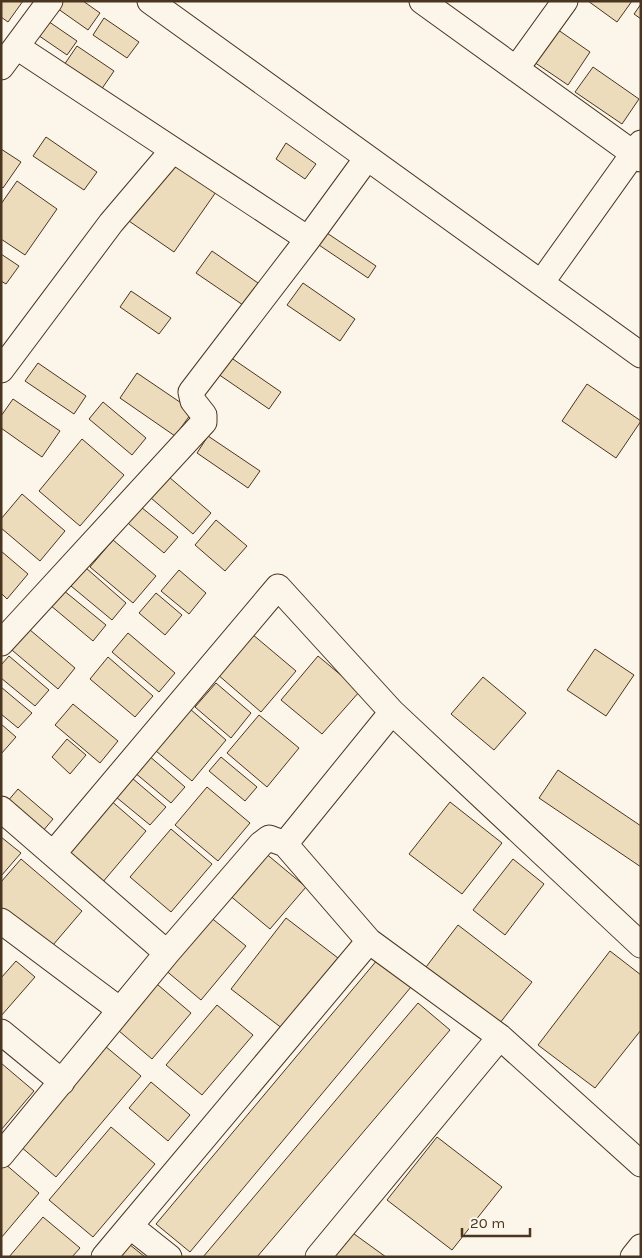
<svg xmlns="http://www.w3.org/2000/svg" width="642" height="1258" font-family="Karla,sans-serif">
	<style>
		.building { fill: #ecdcbc; stroke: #4a3520 }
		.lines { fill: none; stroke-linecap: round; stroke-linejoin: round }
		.minor-casing { stroke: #4a3520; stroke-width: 27 }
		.minor { stroke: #fbf6e9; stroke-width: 25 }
	</style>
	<rect width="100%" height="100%" fill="#fbf6e9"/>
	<path class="building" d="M1 1H23L8 22 1 17Z
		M57 1H83L100 13 88 30 54 6Z
		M588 1H632L617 22Z
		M641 4V19L634 14Z
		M42 17 77 41 67 55 32 31Z
		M104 18 139 42 127 58 93 35Z
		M551 25 590 52 568 85 528 58Z
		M77 46 114 71 101 90 64 65Z
		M593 67 639 99 622 124 575 92Z
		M46 137 97 172 84 190 33 156Z
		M286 143 316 164 305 179 276 159Z
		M1 149 21 162 3 188 1 186Z
		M168 159 216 192 174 252 126 219Z
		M17 181 57 209 25 255 1 239V204Z
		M321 229 376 266 368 278 313 241Z
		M212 251 258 283 243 305 196 273Z
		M1 254 19 266 6 284 1 281Z
		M303 283 355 319 340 341 287 305Z
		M131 291 171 318 159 334 120 307Z
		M230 357 281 392 269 409 218 374Z
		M38 363 86 396 74 414 25 381Z
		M137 373 193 411 175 436 120 398Z
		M587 384 641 421 616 458 562 421Z
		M13 399 60 431 42 457 1 428V416Z
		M103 402 146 438 132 455 89 419Z
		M208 436 260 471 248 488 197 453Z
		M82 439 124 475 80 526 39 491Z
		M162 471 211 513 193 534 144 492Z
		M22 494 65 531 40 561 1 528V519Z
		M136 503 178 537 164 553 123 519Z
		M216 520 247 546 225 571 195 545Z
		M113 540 156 576 133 603 90 567Z
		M1 551 28 574 7 599 1 593Z
		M86 568 126 603 112 620 71 586Z
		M179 570 206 593 189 614 161 591Z
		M63 590 106 625 93 641 50 605Z
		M156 593 182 615 165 635 139 613Z
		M23 624 75 668 58 689 6 645Z
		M128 633 175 673 159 692 112 652Z
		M252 634 296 671 261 712 217 674Z
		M595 649 634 675 606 716 567 690Z
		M9 656 49 690 35 706 1 678V665Z
		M318 656 360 691 322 734 281 700Z
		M108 657 153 696 135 717 90 679Z
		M483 677 526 713 494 750 451 714Z
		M216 683 251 713 231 738 195 707Z
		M1 687 32 713 18 728 1 714Z
		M73 704 118 741 100 763 55 725Z
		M190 709 226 740 192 781 156 751Z
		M259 715 299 748 267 787 227 753Z
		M1 724 16 737 1 754Z
		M67 739 86 755 70 774 52 757Z
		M148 755 185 787 171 803 134 772Z
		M221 757 257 787 245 801 209 771Z
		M558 770 641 826V867L539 798Z
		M132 778 166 807 150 825 116 797Z
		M207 787 250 823 218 861 175 825Z
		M18 789 53 819 42 832 7 802Z
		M109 799 146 831 102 883 65 851Z
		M450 802 502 843 462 894 409 854Z
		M171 829 212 864 171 912 130 877Z
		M1 837 21 853 1 876Z
		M264 852 306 887 270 929 228 894Z
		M21 859 82 911 47 952 1 914V882Z
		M513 859 544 884 505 935 473 910Z
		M209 916 246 946 201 1000 164 969Z
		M286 918 338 958 283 1029 231 989Z
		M458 925 532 982 496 1028 423 971Z
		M610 951 641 975V1030L595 1088 538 1045Z
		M378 959 411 987 190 1252 156 1224Z
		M16 961 35 977 1 1016V978Z
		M151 979 191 1013 152 1059 112 1025Z
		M418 1003 450 1030 257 1257H203Z
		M217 1005 253 1035 202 1095 166 1065Z
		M105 1046 141 1076 56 1177 20 1146Z
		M1 1063 34 1091 1 1130Z
		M151 1082 190 1115 168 1141 129 1108Z
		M111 1127 155 1164 93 1237 49 1200Z
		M437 1137 502 1187 452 1250 387 1200Z
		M4 1163 39 1193 1 1238V1166Z
		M43 1217 80 1248 72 1257H9Z
		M350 1231 386 1257H330Z
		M124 1240 145 1257H111Z"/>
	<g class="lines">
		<g class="minor-casing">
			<path id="minor" d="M150 1 641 355
				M422 1 641 159
				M17 47 308 239 367 158
				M1 67 50 1
				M516 69 565 1
				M541 283 641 143
				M1 370 111 223 173 150
				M1 643 204 422V415L193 401 191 392 308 239
				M392 712 641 945
				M1 809 167 953
				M53 854 278 587 392 712 285 844
				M1 921 120 1010
				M1 1032 62 1082
				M1 1155 167 953 261 844 269 838 285 844 369 941 500 1037 641 1164
				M130 1226 169 1257
				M104 1257 369 941
				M318 1257 500 1037
				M633 1257 641 1247"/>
		</g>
		<use href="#minor" class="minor"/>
	</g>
	<rect width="642" height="1258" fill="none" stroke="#4a3520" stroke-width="5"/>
	<path d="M462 1228v8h68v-8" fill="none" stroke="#4a3520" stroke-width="2.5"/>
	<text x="470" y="1228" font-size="15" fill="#4a3520" stroke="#fbf6e9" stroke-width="4" paint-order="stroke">20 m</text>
</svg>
